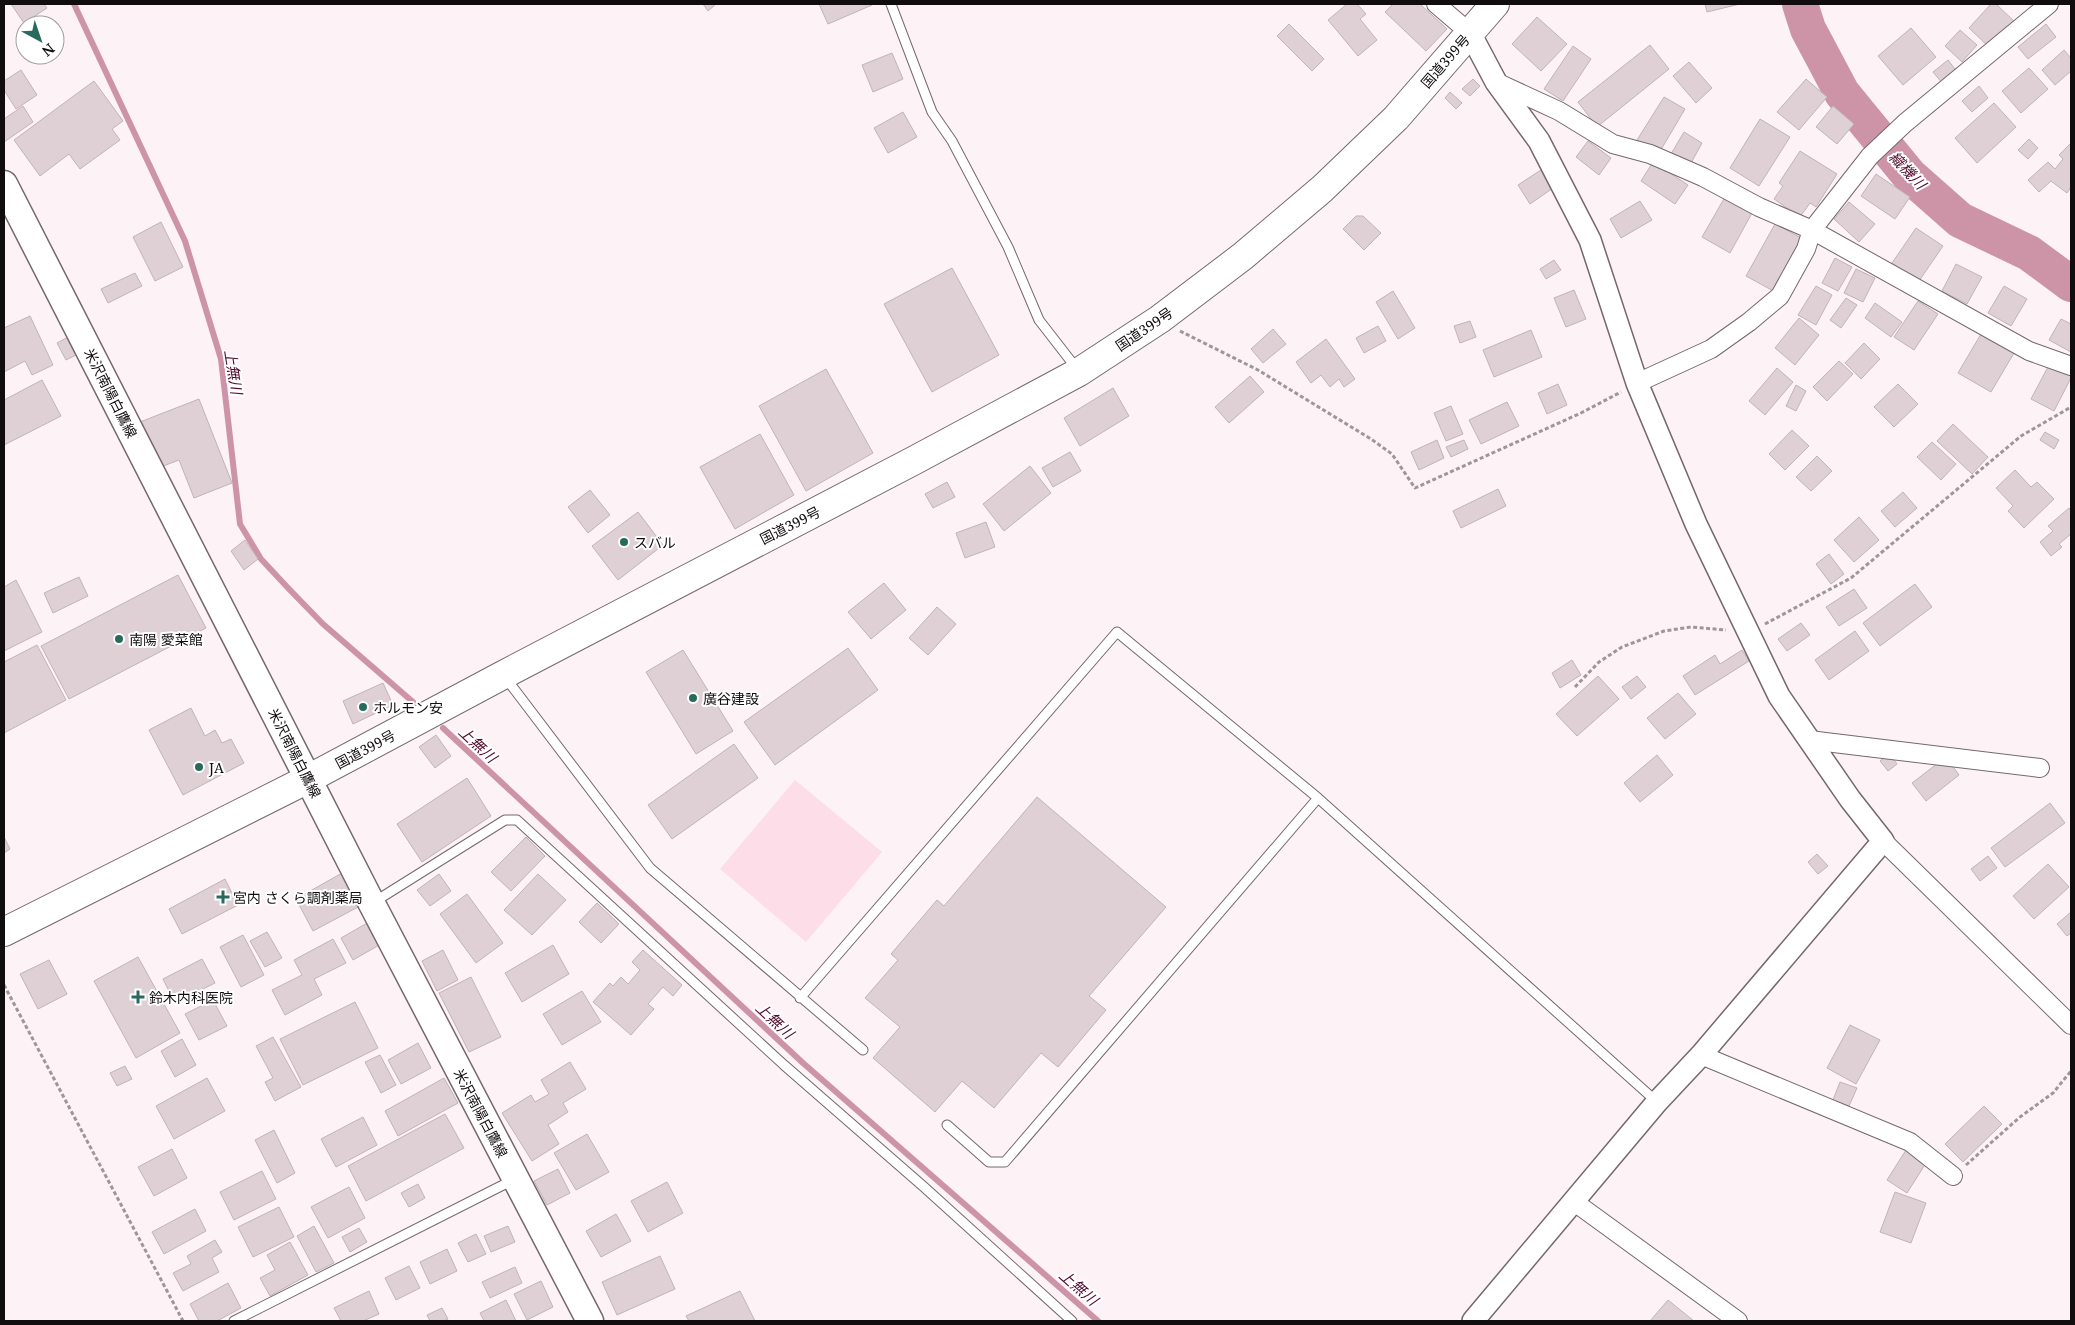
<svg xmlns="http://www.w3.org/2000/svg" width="2075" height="1325" font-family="'Noto Serif','Noto Sans JP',serif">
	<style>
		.green { fill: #fddde8 }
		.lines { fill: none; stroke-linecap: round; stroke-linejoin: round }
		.stream { stroke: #cd94a8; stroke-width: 6 }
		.river { stroke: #cd94a8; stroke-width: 36 }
		.building { fill: #dfd0d5; stroke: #c1b3b7 }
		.service-casing { stroke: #75686d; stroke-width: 11 }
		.minor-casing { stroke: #75686d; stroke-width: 20 }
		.tertiary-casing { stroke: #75686d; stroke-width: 24 }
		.primary-casing { stroke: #75686d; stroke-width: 29 }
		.trunk-casing { stroke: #75686d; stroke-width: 30 }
		.path { stroke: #9f9699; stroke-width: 3; stroke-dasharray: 4 2.5; stroke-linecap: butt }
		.service { stroke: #fff; stroke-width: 9 }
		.minor { stroke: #fff; stroke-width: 18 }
		.tertiary { stroke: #fff; stroke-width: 21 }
		.primary { stroke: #fff; stroke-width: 26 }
		.trunk { stroke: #fff; stroke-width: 28 }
		.poi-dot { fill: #286b5c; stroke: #fff; stroke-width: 2 }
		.labels { text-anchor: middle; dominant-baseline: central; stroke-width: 4; stroke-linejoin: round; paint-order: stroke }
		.street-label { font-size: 14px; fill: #110d0e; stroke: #fff }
		.poi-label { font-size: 14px; fill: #110d0e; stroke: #fff; text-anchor: start }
		.water-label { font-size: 15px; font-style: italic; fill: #510c2e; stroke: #fff }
	</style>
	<rect width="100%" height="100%" fill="#fdf2f6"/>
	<path class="green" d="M795 780 882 852 806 942 720 869Z"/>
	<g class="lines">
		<path class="stream" d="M74 4 185 241 221 359 240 524 261 559 289 589 323 624 413 702
			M443 728 803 1063 1098 1321"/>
		<path class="river" d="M1800 4 1808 29 1842 93 1909 175 1960 220 2029 253 2071 284"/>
	</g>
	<path class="building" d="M11 4H44L47 8 24 23Z
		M703 4H716L708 11Z
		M819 4H871L872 5 828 24Z
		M1347 4H1357L1366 14 1360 19 1377 40 1358 56 1328 20Z
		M1393 4H1420L1447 29 1426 51 1385 12Z
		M1705 4H1740L1707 12Z
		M1991 4H1996L2016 23 1991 49 1969 28Z
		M1537 17 1567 44 1541 71 1512 44Z
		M1289 24 1324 59 1312 71 1277 36Z
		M2046 24 2056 37 2028 59 2018 47Z
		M1911 28 1936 57 1903 85 1878 56Z
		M1960 30 1977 45 1962 62 1945 46Z
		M1650 45 1669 69 1597 127 1578 102Z
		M1573 46 1591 59 1563 101 1544 89Z
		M2064 50 2071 58V71L2055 85 2042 70Z
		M892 53 903 79 873 92 862 65Z
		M1948 60 1958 73 1943 84 1933 72Z
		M1689 62 1712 88 1696 103 1673 76Z
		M2029 68 2048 89 2021 113 2002 91Z
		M21 70 37 95 16 109 4 90V81Z
		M1473 79 1480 86 1470 96 1462 89Z
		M1806 79 1827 97 1799 130 1777 112Z
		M94 81 123 121 112 129 120 140 80 169 69 154 40 176 14 140Z
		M1979 86 1988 98 1972 112 1962 101Z
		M1450 92 1462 103 1456 109 1445 98Z
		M1664 97 1685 109 1659 153 1637 140Z
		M1994 103 2016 127 1977 163 1955 138Z
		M23 106 33 122 4 142V119Z
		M1833 106 1854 124 1837 144 1816 127Z
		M903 112 917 137 888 153 874 128Z
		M1760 119 1790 137 1759 186 1730 168Z
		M1684 132 1702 143 1690 165 1671 154Z
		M2029 139 2038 148 2028 159 2018 150Z
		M1588 141 1611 158 1599 175 1576 157Z
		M2071 143V187L2067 193 2051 181 2039 192 2028 180 2048 162 2055 169 2063 159 2059 155Z
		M1800 151 1837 174 1816 207 1810 203 1800 217 1774 199 1783 186 1779 183Z
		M1653 162 1688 185 1675 204 1641 181Z
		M1547 166 1559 184 1530 204 1518 185Z
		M1876 174 1910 197 1895 219 1861 196Z
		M1725 197 1752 213 1730 253 1702 237Z
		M1640 201 1652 220 1621 238 1610 219Z
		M1849 202 1875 224 1859 242 1834 219Z
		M1356 216H1363L1381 233 1364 250 1343 229Z
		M161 222 183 267 155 281 133 237Z
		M1775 224 1805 240 1777 293 1746 276Z
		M1916 228 1943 246 1919 281 1892 263Z
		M1835 258 1852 267 1838 291 1822 283Z
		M1554 260 1561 270 1546 279 1540 269Z
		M1956 264 1982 277 1967 304 1942 291Z
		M952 268 999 355 932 392 884 304Z
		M1856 269 1875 278 1863 302 1844 293Z
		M135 273 142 286 108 303 101 289Z
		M1816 286 1832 295 1816 325 1798 315Z
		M2004 286 2027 299 2011 326 1988 313Z
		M1574 290 1586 319 1566 327 1554 298Z
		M1393 291 1415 328 1398 339 1376 302Z
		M1846 298 1857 305 1841 328 1830 320Z
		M1918 301 1938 314 1914 350 1894 337Z
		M1875 303 1902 322 1891 337 1865 318Z
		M30 316 53 365 32 375 25 361 4 372V328Z
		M1799 318 1819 335 1795 365 1775 348Z
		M2061 319 2071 324V352L2049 340Z
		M1470 321 1476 337 1460 343 1454 326Z
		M1378 326 1386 341 1364 353 1356 338Z
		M1273 329 1286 344 1263 363 1251 349Z
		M1531 330 1542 357 1494 377 1483 350Z
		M1981 334 2014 353 1991 392 1958 373Z
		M70 336 78 354 66 360 57 343Z
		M1326 339 1355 379 1344 387 1339 379 1330 387 1321 375 1311 383 1296 362Z
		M1864 343 1880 359 1861 379 1845 363Z
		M1839 361 1853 374 1827 401 1813 387Z
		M2050 363 2071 374V378L2054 411 2031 399Z
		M1777 368 1793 382 1765 415 1749 401Z
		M826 369 873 453 806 491 759 406Z
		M1250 376 1264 392 1229 423 1215 407Z
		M42 380 61 416 4 445V400Z
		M1558 384 1567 405 1547 414 1538 393Z
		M1898 384 1918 404 1894 427 1874 407Z
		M1796 385 1806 391 1796 411 1786 406Z
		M1113 388 1129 416 1080 446 1064 418Z
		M199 399 232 483 194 498 179 460 158 468 140 422Z
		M1507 402 1519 426 1481 444 1469 420Z
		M1451 406 1463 434 1446 441 1434 413Z
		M1953 424 1988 457 1972 474 1937 441Z
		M1792 430 1809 446 1785 470 1769 454Z
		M2045 432 2059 440 2054 449 2040 440Z
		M760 434 794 495 735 529 700 467Z
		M1437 440 1444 458 1419 470 1411 452Z
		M1464 440 1468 449 1451 457 1446 447Z
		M1932 442 1956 464 1941 480 1917 457Z
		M1070 452 1081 471 1053 487 1042 468Z
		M1817 456 1832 471 1811 491 1796 477Z
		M1030 466 1051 493 1004 531 983 504Z
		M2015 470 2031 487 2037 482 2054 499 2024 528 2008 511 2013 506 1996 488Z
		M947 482 955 497 933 508 925 494Z
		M1498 489 1506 506 1461 528 1453 511Z
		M590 490 610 515 588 533 568 507Z
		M1903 492 1917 508 1895 527 1881 511Z
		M2069 508 2071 511V534L2059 544 2062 547 2051 556 2040 542 2053 531 2048 526Z
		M638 512 663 545 618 580 592 546Z
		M1859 517 1879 540 1854 562 1834 540Z
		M986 522 995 547 965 558 956 533Z
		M245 540 258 559 244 570 231 551Z
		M1829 554 1844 574 1831 584 1816 564Z
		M178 575 206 628 69 699 41 646Z
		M79 577 88 596 53 613 44 593Z
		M16 580 42 632 4 651V587Z
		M884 583 906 610 871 639 848 612Z
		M1915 584 1932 607 1880 646 1863 623Z
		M1854 589 1867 608 1839 626 1826 607Z
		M937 607 956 624 928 655 909 638Z
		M1801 623 1810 635 1787 651 1778 639Z
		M1855 631 1869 651 1829 680 1815 660Z
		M37 645 66 700 4 733V662Z
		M848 648 878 690 775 765 744 722Z
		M683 650 733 731 696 754 646 672Z
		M1742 650 1749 661 1695 695 1683 676 1715 655 1720 664Z
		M1572 660 1581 675 1560 688 1552 673Z
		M1598 676 1619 699 1577 736 1556 714Z
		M1637 676 1646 687 1631 699 1622 687Z
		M383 683 393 705 353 724 343 701Z
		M1678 693 1696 714 1665 739 1647 718Z
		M191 708 205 736 215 730 222 743 231 739 244 763 183 795 149 730Z
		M436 735 451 756 435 768 419 747Z
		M734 744 758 778 672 839 648 805Z
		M1889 753 1897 764 1888 771 1880 761Z
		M1657 755 1673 775 1640 802 1624 783Z
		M1946 757 1959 775 1926 801 1912 783Z
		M467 778 491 816 422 862 397 824Z
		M1037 797 1166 907 1089 996 1106 1010 1058 1067 1041 1053 994 1108 962 1081 935 1112 873 1058 900 1027 865 998 898 960 891 954 937 900 944 906Z
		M2050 803 2065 823 2005 867 1991 848Z
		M4 837 10 849 4 853Z
		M526 837 545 856 511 891 491 872Z
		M1817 854 1828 866 1818 874 1808 862Z
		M1988 856 1997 868 1980 881 1971 869Z
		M2048 864 2069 887 2034 919 2013 896Z
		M342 873 360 906 313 931 296 899Z
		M439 874 451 891 430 906 417 890Z
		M538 874 566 900 532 935 504 910Z
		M225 879 238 905 182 934 169 909Z
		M467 894 503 943 476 963 440 914Z
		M597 903 619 924 601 943 579 922Z
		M2071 912V933L2067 936 2057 924Z
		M369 922 381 944 353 960 341 938Z
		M267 932 282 958 265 967 250 941Z
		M243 935 264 975 241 987 220 947Z
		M333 939 346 963 314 979 322 995 285 1015 272 990 302 975 294 960Z
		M553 945 569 974 522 1002 505 973Z
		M443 950 458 980 437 991 422 961Z
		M643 950 682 985 673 996 663 987 648 1004 654 1009 631 1035 593 1002 610 983 613 986 621 977 628 984 640 970 632 962Z
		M138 957 180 1033 136 1058 94 981Z
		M202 959 215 983 175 1003 163 979Z
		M49 960 67 994 38 1009 20 974Z
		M471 977 501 1037 469 1052 439 993Z
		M582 991 601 1022 562 1045 543 1014Z
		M213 1000 227 1026 199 1040 185 1014Z
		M355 1002 378 1048 303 1085 280 1039Z
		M1850 1025 1880 1040 1856 1084 1827 1068Z
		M273 1037 301 1087 275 1101 265 1082 273 1078 256 1046Z
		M182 1039 196 1065 175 1077 161 1051Z
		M418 1043 431 1068 401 1084 388 1060Z
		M380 1055 396 1085 381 1093 365 1062Z
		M570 1062 586 1089 563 1103 568 1112 548 1125 559 1144 532 1161 502 1113 531 1095 535 1102 549 1094 541 1080Z
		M125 1066 132 1079 117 1086 110 1073Z
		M207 1078 225 1111 174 1139 156 1106Z
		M444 1078 458 1103 398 1136 385 1111Z
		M1840 1082 1857 1088 1849 1106 1833 1100Z
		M1984 1106 2002 1124 1963 1162 1945 1144Z
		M445 1114 464 1148 366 1201 348 1166Z
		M363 1117 377 1145 336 1167 321 1139Z
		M274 1130 295 1173 277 1183 255 1140Z
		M587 1134 609 1172 576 1190 554 1153Z
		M172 1149 187 1178 154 1196 138 1167Z
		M1906 1150 1926 1163 1907 1193 1887 1180Z
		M558 1169 570 1193 547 1205 534 1181Z
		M262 1171 276 1199 234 1220 220 1192Z
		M667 1182 683 1213 648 1232 631 1201Z
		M418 1184 425 1198 409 1207 401 1193Z
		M349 1187 365 1218 328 1238 311 1207Z
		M1895 1192 1926 1203 1911 1243 1880 1232Z
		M279 1207 294 1237 253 1257 238 1227Z
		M195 1209 206 1231 164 1254 152 1232Z
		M616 1214 631 1241 601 1257 586 1231Z
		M314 1226 334 1263 316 1272 297 1236Z
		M508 1226 515 1242 491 1252 484 1236Z
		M359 1228 367 1242 350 1252 342 1237Z
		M476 1234 486 1254 468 1262 458 1243Z
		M215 1240 222 1252 212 1258 219 1272 183 1291 173 1273 191 1264 187 1256Z
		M290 1242 308 1275 270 1296 260 1278 275 1270 267 1255Z
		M447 1249 457 1271 430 1284 420 1262Z
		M660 1256 675 1289 617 1315 602 1282Z
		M409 1266 420 1288 396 1300 385 1278Z
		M515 1267 522 1283 490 1298 482 1282Z
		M541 1281 553 1307 527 1320 514 1294Z
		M228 1283 241 1308 217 1321H199L190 1304Z
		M369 1291 379 1314 363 1321H341L334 1308Z
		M740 1291 755 1321H689L686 1316Z
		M506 1300 516 1321H484L480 1313Z
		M1668 1300 1694 1321H1650Z
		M442 1308 448 1319 443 1321H430L427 1315Z"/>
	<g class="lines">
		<g class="service-casing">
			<path id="service" d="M891 4 932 112 952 141 1008 247 1039 320 1077 369
				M505 677 650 868 863 1050
				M374 902 505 820H517L784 1065 924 1187 1072 1321
				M800 998 1117 632 1318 798 1657 1102
				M947 1125 989 1162H1005L1318 798
				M234 1321 513 1180"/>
		</g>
		<g class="minor-casing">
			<path id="minor" d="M1436 4 1470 33
				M1496 82 1559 111 1613 144 1650 154 1703 177 1759 207 1812 230 2029 351 2071 366
				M1637 383 1711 349 1749 322 1780 296 1806 249 1812 230 1870 156 1905 123 2049 4
				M1809 740 2040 768
				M1883 841 2071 1025
				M1701 1055 1910 1142 1953 1176
				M1573 1201 1738 1321"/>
		</g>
		<g class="tertiary-casing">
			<path id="tertiary" d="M1470 33 1496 82 1539 141 1590 240 1637 383 1696 524 1779 696 1850 799 1883 841 1701 1055 1657 1102 1473 1321"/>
		</g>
		<g class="primary-casing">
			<path id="primary" d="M4 184 372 904 590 1321"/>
		</g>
		<g class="trunk-casing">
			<path id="trunk" d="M4 932 308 779 503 675 915 460 1079 372 1160 319 1243 256 1322 189 1396 118 1495 4"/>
		</g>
		<path class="path" d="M1180 331 1258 370 1371 439 1392 454 1415 488 1581 413 1621 392
			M1765 624 1851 578 2021 436 2071 407
			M1575 687 1599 662 1622 647 1664 631 1691 627 1726 630
			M4 985 183 1321
			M1966 1165 2020 1117 2053 1093 2071 1071"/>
		<use href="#service" class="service"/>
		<use href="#minor" class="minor"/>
		<use href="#tertiary" class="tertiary"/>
		<use href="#primary" class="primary"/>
		<use href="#trunk" class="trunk"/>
	</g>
	<g class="poi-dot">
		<circle cx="624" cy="542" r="5"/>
		<circle cx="119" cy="639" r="5"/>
		<circle cx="693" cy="698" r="5"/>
		<circle cx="363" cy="707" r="5"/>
		<circle cx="199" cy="767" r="5"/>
		<path d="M220.5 889.5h5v5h5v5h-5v5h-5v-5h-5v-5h5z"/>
		<path d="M135.5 989.5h5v5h5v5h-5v5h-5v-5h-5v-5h5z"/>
	</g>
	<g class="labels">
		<g class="street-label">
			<text transform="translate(1445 61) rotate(-49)">国道399号</text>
			<text transform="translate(1144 329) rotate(-34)">国道399号</text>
			<text transform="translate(111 393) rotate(63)">米沢南陽白鷹線</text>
			<text transform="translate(790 525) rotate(-27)">国道399号</text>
			<text transform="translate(365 749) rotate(-28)">国道399号</text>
			<text transform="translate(295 753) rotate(63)">米沢南陽白鷹線</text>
			<text transform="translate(481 1113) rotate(62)">米沢南陽白鷹線</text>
		</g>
		<g class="poi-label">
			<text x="634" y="542">スバル</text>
			<text x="129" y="639">南陽 愛菜館</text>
			<text x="703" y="698">廣谷建設</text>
			<text x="373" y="707">ホルモン安</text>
			<text x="209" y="767">JA</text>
			<text x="233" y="897">宮内 さくら調剤薬局</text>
			<text x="149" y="997">鈴木内科医院</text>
		</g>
		<g class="water-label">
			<text transform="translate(1908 170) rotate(47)">織機川</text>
			<text transform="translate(234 372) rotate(81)">上無川</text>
			<text transform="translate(478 744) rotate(43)">上無川</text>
			<text transform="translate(775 1020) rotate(43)">上無川</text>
			<text transform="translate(1079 1287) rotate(41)">上無川</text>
		</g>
	</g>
	<rect width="2075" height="1325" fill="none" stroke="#110d0e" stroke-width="10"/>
	<g transform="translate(40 40) rotate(140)"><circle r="24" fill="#ffffff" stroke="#a09e9f"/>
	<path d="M0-4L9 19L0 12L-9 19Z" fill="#286b5c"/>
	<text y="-8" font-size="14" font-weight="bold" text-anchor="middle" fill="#110d0e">N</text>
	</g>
</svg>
